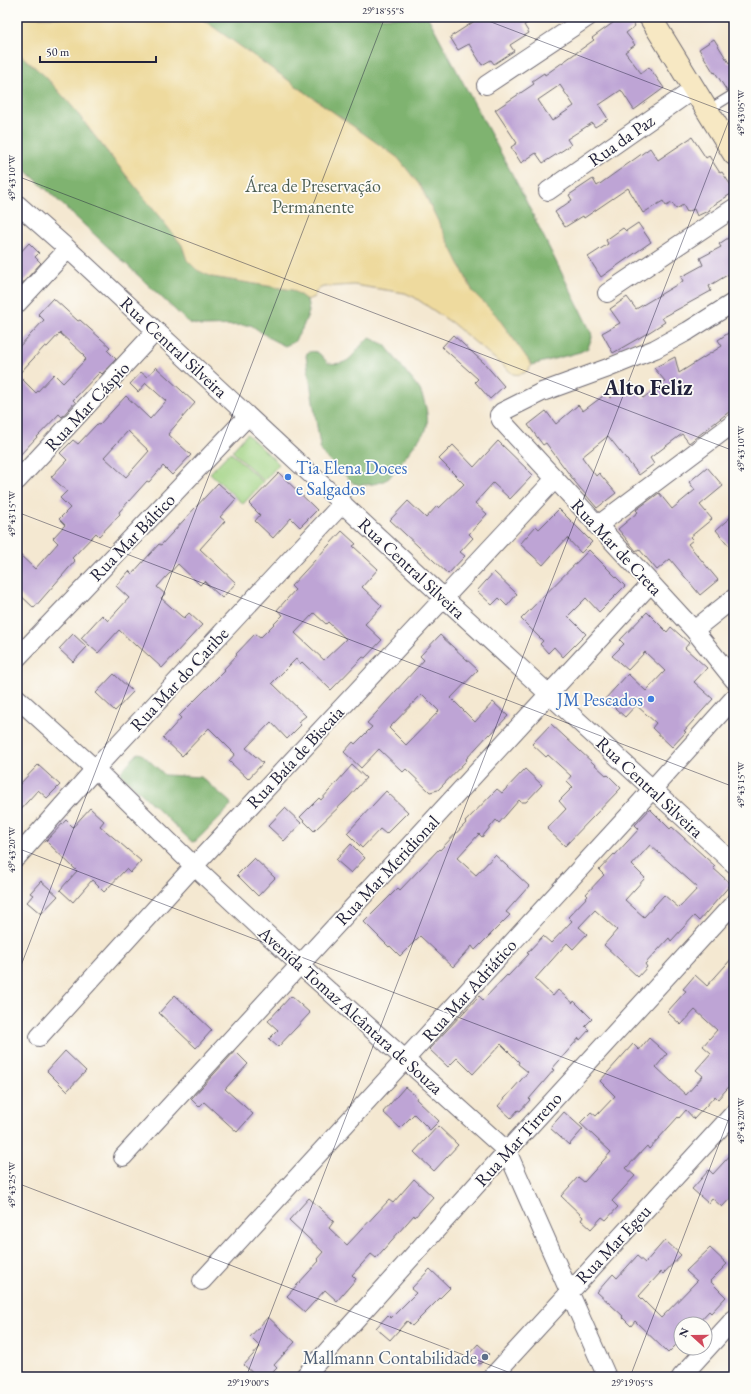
<svg xmlns="http://www.w3.org/2000/svg" width="751" height="1394" font-family="'EB Garamond',serif">
	<style>
		.green { fill: #9fd181; stroke: #607a5e }
		.forest { fill: #7fb36f; stroke: #506a55 }
		.sand { fill: #eeda9e; stroke: #887e6c }
		.building { fill: #bea4d5; fill-rule: evenodd }
		.lines { fill: none; stroke-linecap: round; stroke-linejoin: round }
		.lane-casing { stroke: #6c6770; stroke-width: 11 }
		.street-casing { stroke: #6c6770; stroke-width: 20 }
		.secondary-casing { stroke: #6c6770; stroke-width: 24 }
		.lane { stroke: #fff; stroke-width: 9 }
		.street { stroke: #fff; stroke-width: 18 }
		.secondary { stroke: #f7e8c3; stroke-width: 22 }
		.ticks { fill: none; stroke: #22223b; stroke-width: 1; stroke-opacity: 0.45 }
		.shop-dot { fill: #3f7fe0; stroke: #fdfcf7; stroke-width: 1.5 }
		.service-dot { fill: #5c6f8a; stroke: #fdfcf7; stroke-width: 1.5 }
		.labels { text-anchor: middle; dominant-baseline: central; stroke-width: 3.5; stroke-linejoin: round; paint-order: stroke }
		.street-label { font-size: 18px; fill: #22223b; stroke: #fdfcf7 }
		.park-label { font-size: 18px; fill: #4e5f54; stroke: #fdfcf7 }
		.shop-label { font-size: 18px; fill: #366cbe; stroke: #fdfcf7; text-anchor: start }
		.service-label { font-size: 18px; fill: #4e5e75; stroke: #fdfcf7; text-anchor: end }
		.district-label { font-size: 22px; font-weight: bold; fill: #22223b; stroke: #fdfcf7 }
		.neatline { fill: none; stroke: #22223b; stroke-width: 1.5 }
		.ticks-label { font-size: 10px; text-anchor: middle; fill: #22223b }
	</style>
	<rect width="100%" height="100%" fill="#fdfcf7"/>
	<filter id="ink" filterUnits="userSpaceOnUse"><feTurbulence type="fractalNoise" baseFrequency=".025" numOctaves="2"/><feDisplacementMap in="SourceGraphic" scale="8" xChannelSelector="R" yChannelSelector="G"/><feConvolveMatrix kernelMatrix="1 2 1 2 8 2 1 2 1" color-interpolation-filters="sRGB"/></filter>
	<filter id="wash" filterUnits="userSpaceOnUse"><feTurbulence type="fractalNoise" baseFrequency=".012" numOctaves="4" result="noise"/><feDisplacementMap in="SourceGraphic" scale="16" xChannelSelector="R" yChannelSelector="G"/><feGaussianBlur stdDeviation="0.9" result="paint"/><feColorMatrix in="noise" values="0 0 0 0 0 0 0 0 0 0 0 0 0 0 0 0 0 1.4 0 .05"/><feComposite in="paint" operator="in"/></filter>
	<g filter="url(#wash)">
		<rect width="100%" height="100%" fill="#f4e8d1"/>
		<path class="green" d="M247 434 279 464 264 481 232 451Z
			M230 452 263 482 243 504 210 473Z"/>
		<path class="forest" d="M199 17H428L519 187 591 332 592 337 588 348 580 352 532 365 496 315 473 292 421 187 398 158Z
			M17 52 45 76 72 106 94 135 182 245 187 260 212 277 293 290 307 300 309 312 302 329 294 342 285 346 271 339 251 325 201 326 189 323 17 162Z
			M370 338 385 345 420 390C425 401 430 419 426 430L389 478C381 484 362 487 353 483L321 452 306 356 307 353C318 348 321 356 328 363 355 367 352 349 370 338Z
			M138 753 142 754 165 775 201 777 230 802 231 806 196 841 192 842 121 774 122 770Z"/>
		<path class="sand" d="M17 17H199L398 158 421 187 473 292 496 315 532 365C528 372 521 376 513 374L452 323 414 297 405 293 354 285 323 287 317 290 314 297 307 300 293 290 212 277 197 270 187 260 182 245 94 135 72 106 45 76 17 52Z"/>
		<g id="blocks">
			<path class="building" d="M481 17H538L524 25 529 33 510 45 514 51 494 64 491 60 482 65 469 44 458 50 450 37Z
				M621 17H629L635 26 626 33 635 45 625 52 641 73 649 67 664 88 634 110 621 90 599 105 608 119 595 127 592 123 567 139 571 145 543 163 536 153 521 163 511 147 517 143 495 110 534 84 532 81 544 73 545 75 594 40 592 38ZM560 85 574 106 552 121 538 100Z
				M714 39 729 63 734 60V88L727 91 715 72 714 73 699 49Z
				M692 137 706 158 709 156 720 173 722 172 734 190V192L709 208 710 210 697 216 694 209 687 212 683 205 676 209 672 203 666 206 663 201 643 213 628 188 584 218 583 216 565 227 555 212 572 200 569 195 593 179 597 186 650 148 658 160Z
				M638 223 651 242 601 277 588 257 608 244 606 240 623 228 626 231Z
				M734 234V271L709 286 711 291 662 318 665 322 651 331 613 353 602 333 620 323 610 309 627 297 636 309 683 281 681 277 703 265 700 258 721 247 719 244Z
				M29 243 39 253 35 257 41 263 17 289V256Z
				M53 298 78 321 80 320 110 347 107 350 116 359 102 374 100 372 73 400 75 402 62 417 59 414 17 458V349L44 320 38 314ZM60 333 84 355 83 356 86 359 63 383 54 374 36 393 18 375 45 346 47 347Z
				M734 329V408L689 443 682 434 650 458 654 464 639 475 608 436 582 457 596 476 599 473 616 493 597 508 575 482 546 443 543 445 528 425 546 411 556 424 578 405 583 411 607 393 610 398 631 382 643 398 665 381 654 368 675 357 679 373 722 346 718 340Z
				M453 335 484 363 504 386 490 399 475 382 478 379 442 347Z
				M156 367 195 403 168 434 191 455 172 475 163 466 149 482 147 481 119 512 120 514 99 536 96 533 72 558 75 561 34 608 17 592V552L35 569 58 543 53 538 65 525 59 519 70 508 60 498 67 491 51 477 67 460 60 453 73 440 78 444 97 424 99 425 126 396 150 419 166 401 146 383 138 392 130 384 141 372 147 377ZM128 431 149 451 126 477 104 457Z
				M498 441 533 475 510 499 493 483 475 503 487 514 469 534 473 538 460 552 465 556 448 574 390 520 408 501 426 518 437 506 439 508 464 484 439 459 453 445 474 467Z
				M707 467 723 486 700 505 712 519 690 537 693 540 688 544 718 580 700 595 670 559 657 570 639 549 636 551 618 529 638 512 636 510 659 493 672 509 695 490 689 482Z
				M279 473 317 510 300 527 291 518 273 538 255 521 260 515 249 504Z
				M218 483 236 499 220 517 225 521 200 549 236 583 222 598 204 581 200 585 178 564 157 587 165 594 161 598 181 616 184 618 189 613 202 625 162 668 137 645 136 646 119 630 98 653 81 638 102 615 108 621 129 598 116 586 129 571 132 574 159 544 161 545Z
				M559 509 592 542 581 553 567 538 543 565 520 544 536 526 539 529Z
				M734 514V552L716 530Z
				M342 531 356 544 353 546 378 569 362 587 382 606 365 624 382 640 365 658 363 657 331 690 302 662 300 664 296 659 272 683 306 716 298 722 301 725 287 739 271 722 246 748 263 763 248 779 229 761 235 754 209 728 182 756 163 738 181 718 179 716 225 670 224 669 237 655 236 654 255 634 260 638 283 615 277 610 295 590 291 586ZM314 613 326 624 328 622 346 639 324 660 295 633Z
				M589 550 625 586 599 612 586 598 568 616 586 634 563 657 554 647 548 653 540 644 543 641 521 619Z
				M494 572 517 594 507 606 499 598 492 605 477 591Z
				M647 612 667 632 671 627 689 643 685 648 707 668 694 682 713 699 684 731 686 732 672 747 652 728 656 723 636 705 625 717 605 699 628 674 646 691 665 671 645 652 628 670 612 656 624 644 620 640Z
				M73 634 87 647 73 662 59 649Z
				M440 635 478 670 451 698 475 722 493 702 508 716 490 735 489 734 466 759 467 760 438 790 430 792 406 769 403 772 379 749 361 768 344 752 353 742 355 744 372 727 367 723 424 660 420 656ZM422 694 439 711 406 745 389 728Z
				M114 674 133 692 115 711 96 693Z
				M551 724 607 776 608 775 621 788 565 846 547 829 566 809 559 801 573 787 567 781 571 776 548 755 546 757 532 744Z
				M38 765 60 785 47 798 38 790 17 813V787Z
				M352 765 366 778 348 798 314 831 300 817 319 798 321 800Z
				M525 769 542 785 526 802H521L519 800 499 823 496 820 482 837 479 834 457 858 476 875 495 855 529 886 506 912 510 915 475 950 472 946 453 967 420 936 400 956 390 946 389 947 364 922 398 888 400 890 439 849 440 850 466 823 465 822 497 789 502 793Z
				M386 791 408 812 386 834 380 829 362 848 347 833Z
				M90 808 104 821 100 826 141 861 130 873 126 869 104 892 92 880 73 902 60 890 77 871 46 841 66 820 73 827Z
				M285 808 301 823 284 841 268 826Z
				M650 809 670 829 672 827 715 866 713 868 731 884 699 921 694 916 671 941 669 938 645 964 647 967 638 977 604 945 617 930 595 910 579 927 587 934 573 949 567 943 535 979 553 996 558 990 573 1003 574 1001 592 1019 585 1026 589 1030 580 1040 579 1038 552 1069 554 1070 529 1099 530 1100 520 1111 518 1110 511 1118 498 1106 528 1072 518 1064 519 1062 501 1044 473 1074 457 1058 448 1067 429 1049 479 996 483 1000 507 975 508 976 529 954 527 953 543 936 551 943 572 921 568 917 588 896 586 894 604 875 599 870 614 854 615 855 639 829 635 825ZM650 845 698 888 679 908 664 895 644 917 625 900 645 878 632 865Z
				M351 844 365 858 351 873 336 860Z
				M254 858 275 878 258 896 237 875Z
				M41 881 58 896 41 914 27 902 33 895 30 893Z
				M734 956V1081L718 1099 715 1096 694 1119 686 1110 679 1118 678 1117 649 1149 647 1146 626 1168 635 1176 612 1201 618 1207 606 1220 602 1217 591 1229 581 1220 583 1217 561 1196 578 1177 584 1182 611 1152 580 1123 591 1112 596 1116 615 1096 600 1081 633 1044 639 1050 649 1038 667 1054 656 1067 686 1095 703 1076 696 1070 711 1053 703 1046 717 1030 695 1010 681 1025 667 1012 686 991 683 989 695 975 707 986Z
				M175 995 212 1030 196 1048 159 1013Z
				M291 996 310 1013 278 1047 269 1039 278 1030 268 1021Z
				M65 1051 86 1071 67 1091 47 1071Z
				M235 1051 248 1064 225 1089 253 1114 237 1132 204 1102 199 1107 191 1099Z
				M405 1087 417 1097 416 1099 439 1121 430 1130 414 1114 400 1128 383 1112Z
				M564 1112 583 1129 569 1145 550 1128Z
				M438 1126 458 1145 434 1171 414 1152Z
				M734 1151V1194L722 1207 712 1198 708 1203 692 1189 709 1170 713 1174Z
				M414 1179 433 1197 415 1217 414 1215 376 1258 371 1254 352 1275 356 1279 337 1301 325 1290 305 1312 287 1296 319 1261 317 1259 323 1252 289 1220 309 1198 334 1221 329 1228 347 1245 389 1200 393 1203Z
				M665 1240 681 1255 663 1274 661 1272 639 1296 661 1318 697 1281 686 1271 710 1248 727 1264 710 1281 726 1297 711 1313 709 1311 697 1324H681V1340L668 1353 635 1321 631 1326 622 1317 623 1316 597 1292 613 1274 617 1278 637 1256 645 1263Z
				M430 1269 450 1288 412 1326 407 1321 390 1340 376 1328 388 1315 391 1318 416 1293 411 1289Z
				M268 1317 295 1342 274 1365 277 1368 268 1377H257L244 1365 260 1347 250 1337Z
				M478 1344 489 1354 480 1364 469 1354Z"/>
		</g>
	</g>
	<g filter="url(#ink)">
		<use href="#blocks" fill-opacity="0" stroke="#6c6770" stroke-width="1"/>
		<g class="lines">
			<g class="lane-casing">
				<path id="lane" d="M708 110 734 94"/>
			</g>
			<g class="street-casing">
				<path id="street" d="M486 85 588 17
					M548 191 694 89
					M17 204 68 249 443 597 734 864
					M607 293 734 208
					M734 302 688 331 655 349 608 368 542 392 502 412 499 415 501 420 694 630 734 680
					M17 304 68 249
					M17 481 156 331
					M597 526 734 423
					M694 630 734 598
					M17 658 248 416
					M17 698 95 769 194 866 300 965 507 1151 607 1377
					M17 857 95 769 343 503
					M39 1037 194 866 554 480
					M123 1157 651 583
					M202 1281 630 814 734 698
					M304 1377 507 1151 734 903
					M492 1377 734 1113
					M681 1377 734 1319"/>
			</g>
			<g class="secondary-casing">
				<path id="secondary" d="M650 17 734 154"/>
			</g>
			<use href="#lane" class="lane"/>
			<use href="#street" class="street"/>
			<use href="#secondary" class="secondary"/>
		</g>
	</g>
	<path class="ticks" d="M478 17 734 115M17 176 734 451M17 512 734 787M17 848 734 1123M17 976 385 17M17 1183 521 1377M246 1377 734 107M630 1377 734 1105"/>
	<g class="shop-dot">
		<circle cx="288" cy="477" r="4"/>
		<circle cx="651" cy="699" r="4"/>
	</g>
	<circle class="service-dot" cx="485" cy="1357" r="4"/>
	<g class="labels">
		<g class="street-label">
			<text transform="translate(621 140) rotate(-35)">Rua da Paz</text>
			<text transform="translate(174 347) rotate(43)">Rua Central Silveira</text>
			<text transform="translate(87 406) rotate(-47)">Rua Mar Cáspio</text>
			<text transform="translate(132 537) rotate(-46)">Rua Mar Báltico</text>
			<text transform="translate(617 547) rotate(47)">Rua Mar de Creta</text>
			<text transform="translate(412 568) rotate(43)">Rua Central Silveira</text>
			<text transform="translate(179 679) rotate(-47)">Rua Mar do Caribe</text>
			<text transform="translate(295 757) rotate(-47)">Rua Baía de Biscaia</text>
			<text transform="translate(650 787) rotate(43)">Rua Central Silveira</text>
			<text transform="translate(387 870) rotate(-47)">Rua Mar Meridional</text>
			<text transform="translate(469 990) rotate(-48)">Rua Mar Adriático</text>
			<text transform="translate(351 1010) rotate(42)">Avenida Tomaz Alcântara de Souza</text>
			<text transform="translate(518 1139) rotate(-48)">Rua Mar Tirreno</text>
			<text transform="translate(613 1244) rotate(-47)">Rua Mar Egeu</text>
		</g>
		<g class="park-label">
			<text x="313" y="185">Área de Preservação<tspan x="313" dy="21">Permanente</tspan></text>
		</g>
		<g class="shop-label">
			<text x="296" y="467">Tia Elena Doces<tspan x="296" dy="21">e Salgados</tspan></text>
			<text x="643" y="699" text-anchor="end">JM Pescados</text>
		</g>
		<g class="service-label">
			<text x="477" y="1357">Mallmann Contabilidade</text>
		</g>
		<g class="district-label">
			<text x="648" y="387">Alto Feliz</text>
		</g>
	</g>
	<rect width="751" height="1394" fill="none" stroke="#fdfcf7" stroke-width="44"/>
	<g transform="translate(693 1336) rotate(291)"><circle r="19" fill="#fdfcf7" stroke="#a5a5ac"/>
	<path d="M0-3L7 15L0 10L-7 15Z" fill="#d1495b"/>
	<text y="-6" font-size="11" font-weight="bold" text-anchor="middle" fill="#22223b">N</text>
	</g>
	<path d="M40 56v6h116v-6" fill="none" stroke="#22223b" stroke-width="2"/>
	<text x="46" y="56" font-size="12" fill="#22223b" stroke="#fdfcf7" stroke-width="3" paint-order="stroke">50 m</text>
	<rect x="22" y="22" width="707" height="1350" class="neatline"/>
	<g class="ticks-label">
		<text x="383" y="14">29°18'55"S</text>
		<text transform="translate(740 113) rotate(-90)" y="4">49°43'05"W</text>
		<text transform="translate(11 178) rotate(-90)" y="4">49°43'10"W</text>
		<text transform="translate(740 449) rotate(-90)" y="4">49°43'10"W</text>
		<text transform="translate(11 514) rotate(-90)" y="4">49°43'15"W</text>
		<text transform="translate(740 785) rotate(-90)" y="4">49°43'15"W</text>
		<text transform="translate(11 850) rotate(-90)" y="4">49°43'20"W</text>
		<text transform="translate(740 1121) rotate(-90)" y="4">49°43'20"W</text>
		<text transform="translate(11 1185) rotate(-90)" y="4">49°43'25"W</text>
		<text x="248" y="1386">29°19'00"S</text>
		<text x="632" y="1386">29°19'05"S</text>
	</g>
</svg>
